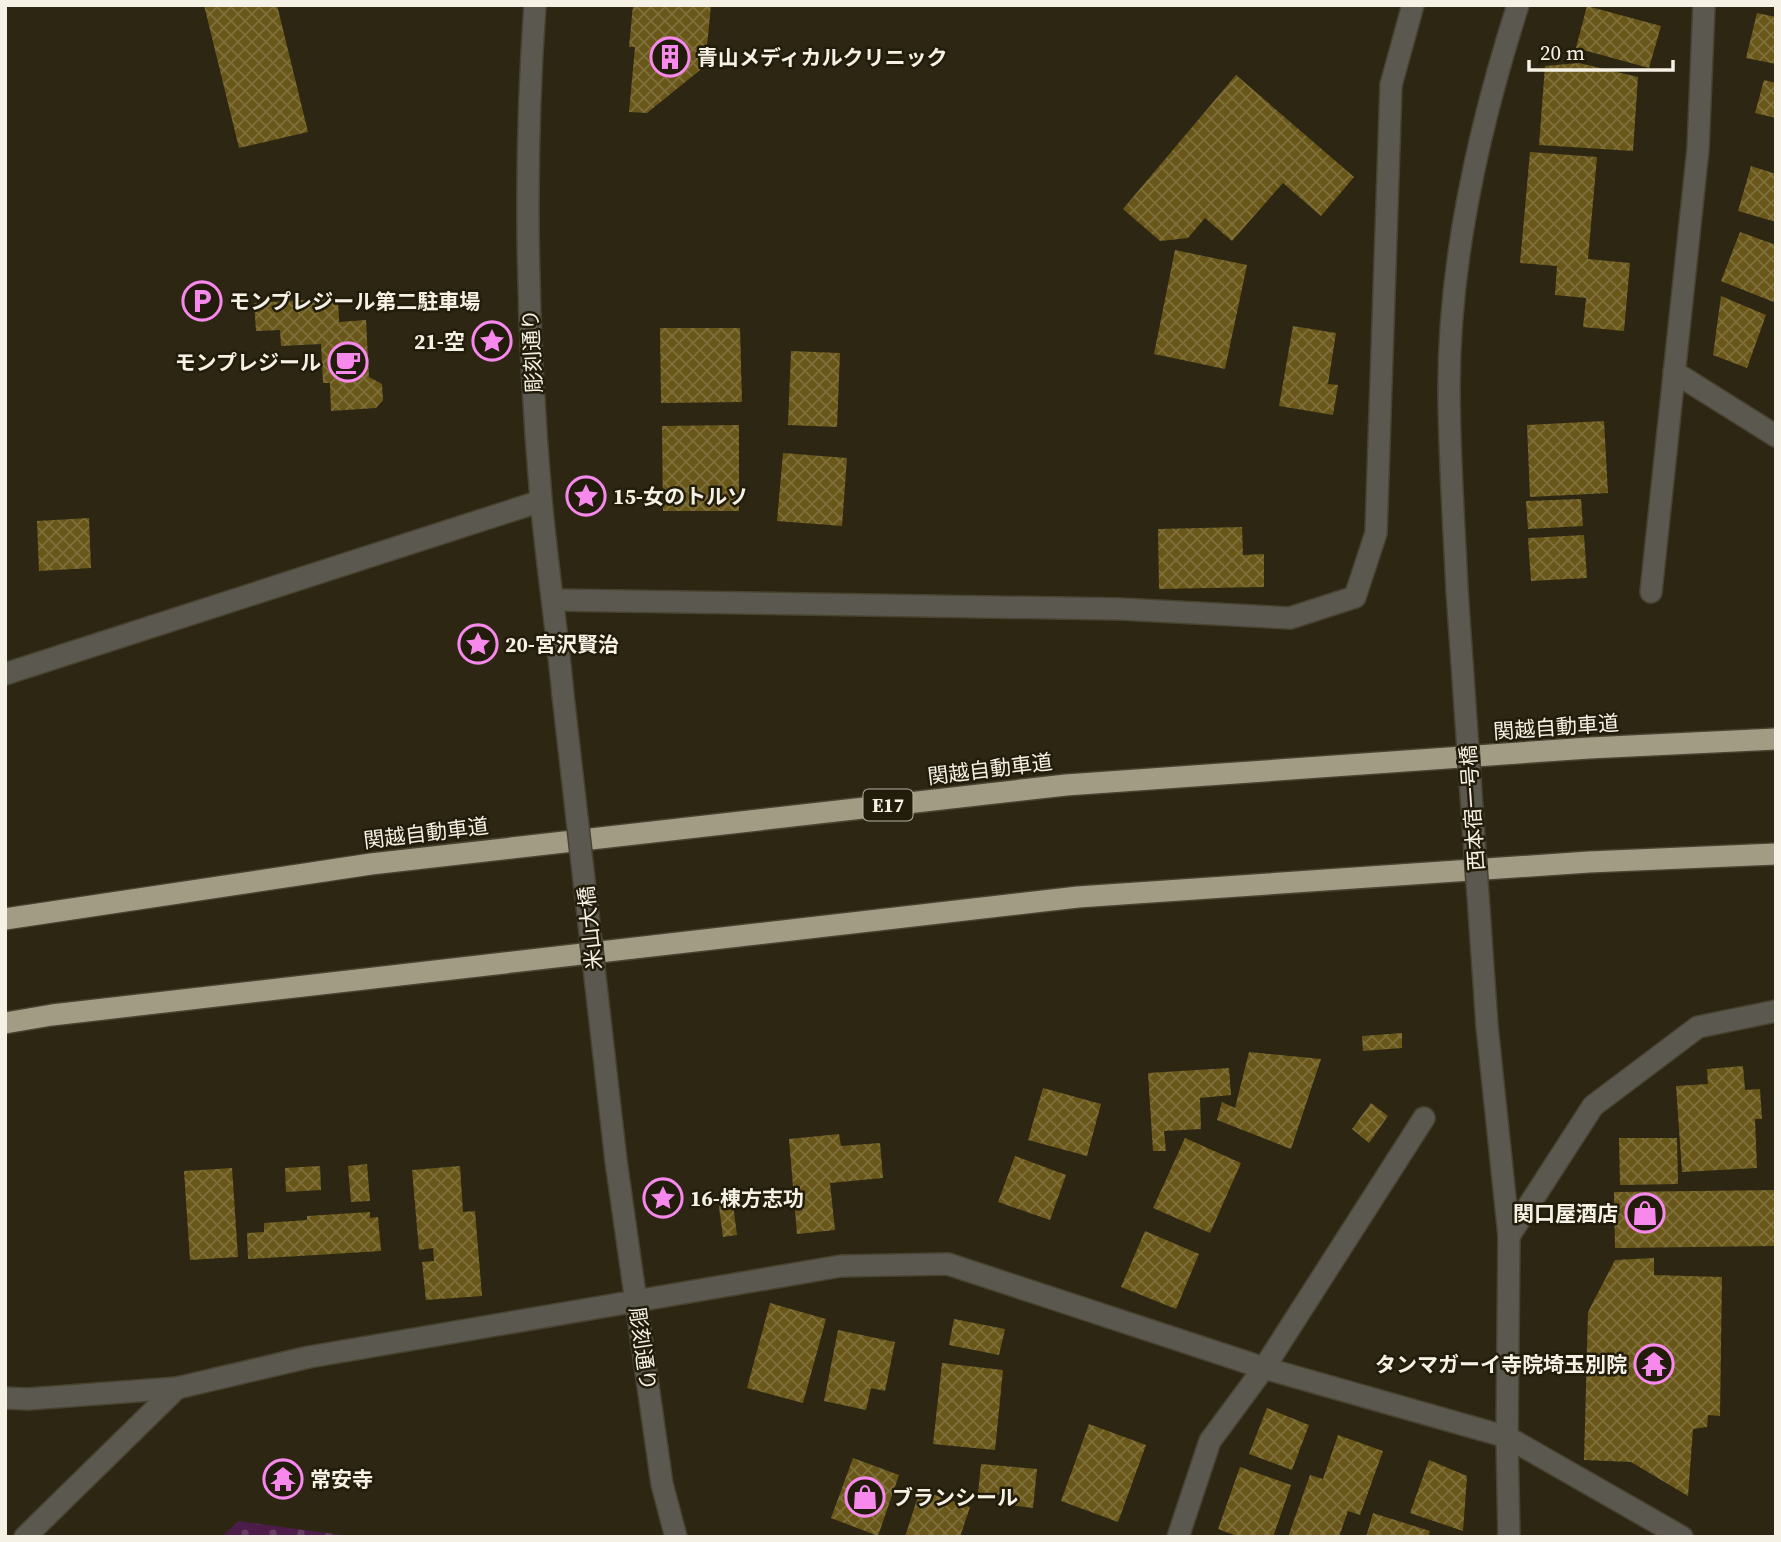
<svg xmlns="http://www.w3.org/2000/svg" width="1781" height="1542" font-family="'Source Serif 4','Noto Sans JP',serif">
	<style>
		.cemetery { fill: url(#cemetery-stones) }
		.building { fill: url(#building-cross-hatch) }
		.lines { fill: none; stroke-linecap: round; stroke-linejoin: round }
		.service-casing { stroke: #484230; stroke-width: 24 }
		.minor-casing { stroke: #484230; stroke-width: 24 }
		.tertiary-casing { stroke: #484230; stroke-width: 24 }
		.motorway-casing { stroke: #484230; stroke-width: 24 }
		.service { stroke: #5b584f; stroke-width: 21 }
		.minor { stroke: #5b584f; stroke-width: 21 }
		.tertiary { stroke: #5b584f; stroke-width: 21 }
		.motorway { stroke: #a39c85; stroke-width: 21 }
		.tertiary-bridge-casing { stroke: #484230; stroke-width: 24; stroke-linecap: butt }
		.tertiary-bridge { stroke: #5b584f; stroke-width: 21 }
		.labels { text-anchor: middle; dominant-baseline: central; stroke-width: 5; stroke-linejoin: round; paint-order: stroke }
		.shield { fill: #221c0a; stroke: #b6b1a3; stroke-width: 2 }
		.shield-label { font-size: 19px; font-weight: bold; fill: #f5f1e5 }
		.poi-label { font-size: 21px; font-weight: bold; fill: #f5f1e5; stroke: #221c0a; text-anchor: start }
		.street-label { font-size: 21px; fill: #f5f1e5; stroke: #221c0a }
	</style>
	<defs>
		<pattern id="cemetery-stones" width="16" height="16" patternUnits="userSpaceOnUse" patternTransform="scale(1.75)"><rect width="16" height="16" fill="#4c1d48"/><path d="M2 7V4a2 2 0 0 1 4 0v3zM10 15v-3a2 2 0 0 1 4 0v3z" fill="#663e62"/></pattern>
		<pattern id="building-cross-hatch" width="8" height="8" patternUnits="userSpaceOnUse" patternTransform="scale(1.75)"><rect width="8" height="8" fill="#69571a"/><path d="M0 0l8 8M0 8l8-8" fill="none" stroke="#7f703b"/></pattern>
	</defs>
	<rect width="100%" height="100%" fill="#2c2613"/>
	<path class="cemetery" d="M238 1521 357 1537H222Z"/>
	<path class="building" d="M204 5H277L308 132 239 148Z
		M633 5H711L705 66 647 113 629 112 635 47H629Z
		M1587 6 1661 26 1649 68 1576 48Z
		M1757 13 1776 17V64L1746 58Z
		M1579 63 1638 77 1633 151 1539 145 1545 66Z
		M1236 75 1354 177 1321 216 1283 183 1232 241 1205 218 1188 238 1160 241 1123 209Z
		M1764 80 1776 83V118L1755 113Z
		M1530 152 1597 157 1588 259 1630 263 1624 331 1583 327 1586 298 1555 295 1557 266 1520 263Z
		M1751 166 1776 174V222L1738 211Z
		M1740 232 1776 245V303L1721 281Z
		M1175 250 1247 265 1225 369 1154 354Z
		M1721 296 1766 315 1747 368 1713 355Z
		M338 298 339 322 366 320 369 377 382 384 383 400 376 408 331 411 330 383H323L321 344 281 346 280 330 256 331 254 303Z
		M1293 326 1336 333 1328 384 1338 385 1333 415 1279 406Z
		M660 328H740L742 402 661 403Z
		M791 351 840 353 837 427 788 425Z
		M1604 421 1608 493 1530 497 1527 425Z
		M739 425V511H663L662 426Z
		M783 453 847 458 842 526 777 521Z
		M1581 499 1583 526 1528 529 1526 501Z
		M89 518 91 568 39 571 37 521Z
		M1242 527 1243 555 1264 554V587L1159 589 1158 529Z
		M1584 535 1587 578 1531 581 1528 538Z
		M1402 1033V1048L1363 1051 1362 1036Z
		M1249 1052 1321 1059 1291 1149 1217 1120 1222 1102 1235 1108Z
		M1743 1066 1745 1090 1760 1089 1762 1119H1755L1757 1168 1682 1172 1676 1086 1708 1084 1707 1069Z
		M1229 1068 1231 1095 1200 1098 1201 1129 1164 1131 1166 1151H1153L1148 1073Z
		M1043 1088 1101 1104 1087 1156 1028 1140Z
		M1371 1103 1388 1116 1369 1143 1352 1129Z
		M839 1134 841 1146 880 1143 883 1178 830 1183 835 1230 797 1234 789 1139Z
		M1185 1138 1241 1163 1210 1233 1153 1208Z
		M1619 1138H1677L1678 1184 1620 1185Z
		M1015 1156 1066 1175 1050 1220 998 1202Z
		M367 1164 370 1201 351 1202 348 1166Z
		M320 1166 321 1190 286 1192 285 1168Z
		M460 1166 463 1212 475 1211 482 1296 426 1300 422 1262 434 1261 433 1248 419 1250 412 1170Z
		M232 1168 238 1257 190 1260 184 1171Z
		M1776 1190V1246L1615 1248 1614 1192Z
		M732 1197 737 1235 723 1237 718 1199Z
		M370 1212V1218L378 1217 381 1251 248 1259 247 1233 264 1232V1223L307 1220V1216Z
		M1145 1231 1199 1254 1176 1309 1121 1287Z
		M1654 1258V1275L1722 1277 1720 1416 1708 1415 1707 1427 1693 1429 1688 1496 1631 1462 1584 1460 1588 1312 1615 1260Z
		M770 1303 826 1319 803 1403 747 1388Z
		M954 1319 1005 1329 999 1355 949 1345Z
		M838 1330 895 1342 885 1391 871 1388 866 1410 824 1401Z
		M942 1363 1003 1370 995 1450 933 1444Z
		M1267 1408 1309 1425 1292 1470 1249 1454Z
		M1089 1424 1146 1445 1118 1522 1061 1501Z
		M1338 1435 1383 1451 1360 1515 1348 1511 1339 1537H1288L1310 1475 1323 1479Z
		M853 1458 899 1475 878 1536 831 1518Z
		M1429 1460 1467 1476 1463 1531 1410 1513Z
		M981 1464 1037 1469 1033 1508 1003 1504V1495L978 1493Z
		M1240 1467 1291 1485 1273 1537H1240L1218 1529Z
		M920 1490 970 1507 960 1537H905Z
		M1373 1513 1430 1531 1428 1537H1366Z"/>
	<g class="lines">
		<g class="service-casing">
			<path id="service" d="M1674 372 1776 436
				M554 600 1120 609 1290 618 1355 597 1376 533 1391 85 1413 5
				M25 1537 177 1388"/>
		</g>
		<g class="minor-casing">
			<path id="minor" d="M1651 592 1698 149 1704 5
				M1509 1236 1593 1106 1698 1027 1776 1011
				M5 1398 28 1399 177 1388 309 1357 841 1266 948 1264 1264 1368 1507 1437 1682 1537
				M1178 1537 1210 1441 1264 1368 1424 1118"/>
		</g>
		<g class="tertiary-casing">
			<path id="tertiary" d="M535 5C523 170 527 335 541 499 547 565 557 630 563 695
				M1457 590C1454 523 1449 455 1449 387 1449 259 1479 127 1518 5
				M5 674 541 501
				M1487 1026 1509 1236 1507 1437 1509 1537
				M616 1161 662 1484 676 1537"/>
		</g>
		<g class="motorway-casing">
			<path id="motorway" d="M5 919 371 864 1066 785 1589 748 1776 739
				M5 1023 52 1015 1078 897 1589 862 1776 854"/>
		</g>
		<use href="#service" class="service"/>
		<use href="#minor" class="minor"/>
		<use href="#tertiary" class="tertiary"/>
		<use href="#motorway" class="motorway"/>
		<g class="tertiary-bridge-casing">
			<path id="tertiary-bridge" d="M1457 590 1487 1026
				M563 695 616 1161"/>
		</g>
		<use href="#tertiary-bridge" class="tertiary-bridge"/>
	</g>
	<defs>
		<g id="building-ring" transform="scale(2.0125)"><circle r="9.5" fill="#221c0a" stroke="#f788ec" stroke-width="1.5"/><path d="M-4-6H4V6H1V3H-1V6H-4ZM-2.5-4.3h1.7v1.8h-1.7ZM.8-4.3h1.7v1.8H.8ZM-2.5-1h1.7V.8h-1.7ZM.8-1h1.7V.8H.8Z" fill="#f788ec"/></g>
		<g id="parking-ring" transform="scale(2.0125)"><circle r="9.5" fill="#221c0a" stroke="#f788ec" stroke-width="1.5"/><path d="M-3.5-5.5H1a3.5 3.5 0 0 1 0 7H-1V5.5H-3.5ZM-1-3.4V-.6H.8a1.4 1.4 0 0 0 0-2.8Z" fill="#f788ec"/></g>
		<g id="sight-ring" transform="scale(2.0125)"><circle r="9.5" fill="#221c0a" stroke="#f788ec" stroke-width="1.5"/><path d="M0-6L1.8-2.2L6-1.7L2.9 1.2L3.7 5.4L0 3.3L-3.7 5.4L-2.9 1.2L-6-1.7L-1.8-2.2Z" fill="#f788ec"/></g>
		<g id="cafe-ring" transform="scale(2.0125)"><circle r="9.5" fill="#221c0a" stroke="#f788ec" stroke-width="1.5"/><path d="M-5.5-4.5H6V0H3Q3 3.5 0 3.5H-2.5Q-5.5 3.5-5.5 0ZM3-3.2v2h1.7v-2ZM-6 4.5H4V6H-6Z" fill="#f788ec"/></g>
		<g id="shop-ring" transform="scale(2.0125)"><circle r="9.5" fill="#221c0a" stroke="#f788ec" stroke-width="1.5"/><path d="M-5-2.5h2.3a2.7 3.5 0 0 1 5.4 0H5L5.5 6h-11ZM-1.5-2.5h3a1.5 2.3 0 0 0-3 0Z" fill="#f788ec"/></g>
		<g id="temple-ring" transform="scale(2.0125)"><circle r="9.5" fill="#221c0a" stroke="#f788ec" stroke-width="1.5"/><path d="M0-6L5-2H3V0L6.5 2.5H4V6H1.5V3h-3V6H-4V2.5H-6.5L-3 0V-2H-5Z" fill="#f788ec"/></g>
	</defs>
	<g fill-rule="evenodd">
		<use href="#building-ring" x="670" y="57"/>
		<use href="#parking-ring" x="202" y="301"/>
		<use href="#sight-ring" x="492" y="341"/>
		<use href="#cafe-ring" x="348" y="362"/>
		<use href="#sight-ring" x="586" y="496"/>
		<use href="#sight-ring" x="478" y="644"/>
		<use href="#sight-ring" x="663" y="1198"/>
		<use href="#shop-ring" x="1645" y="1213"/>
		<use href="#temple-ring" x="1654" y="1364"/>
		<use href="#temple-ring" x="283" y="1479"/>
		<use href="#shop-ring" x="865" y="1497"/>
	</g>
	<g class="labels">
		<rect class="shield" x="863.5" y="789.5" width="49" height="31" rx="5"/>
		<g class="shield-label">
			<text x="888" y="805">E17</text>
		</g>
		<g class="poi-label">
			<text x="697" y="57">青山メディカルクリニック</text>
			<text x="229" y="301">モンプレジール第二駐車場</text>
			<text x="465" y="341" text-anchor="end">21-空</text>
			<text x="321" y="362" text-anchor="end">モンプレジール</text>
			<text x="613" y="496">15-女のトルソ</text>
			<text x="505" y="644">20-宮沢賢治</text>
			<text x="690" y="1198">16-棟方志功</text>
			<text x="1618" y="1213" text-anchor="end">関口屋酒店</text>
			<text x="1627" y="1364" text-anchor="end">タンマガーイ寺院埼玉別院</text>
			<text x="310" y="1479">常安寺</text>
			<text x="892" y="1497">ブランシール</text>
		</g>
		<g class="street-label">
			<text transform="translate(532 351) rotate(-93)">彫刻通り</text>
			<text transform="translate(1556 727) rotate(-4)">関越自動車道</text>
			<text transform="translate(990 769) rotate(-7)">関越自動車道</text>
			<text transform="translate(1472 808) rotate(-94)">西本宿一号橋</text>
			<text transform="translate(426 833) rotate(-7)">関越自動車道</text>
			<text transform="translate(590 928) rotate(-96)">米山大橋</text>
			<text transform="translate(643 1349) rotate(82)">彫刻通り</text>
		</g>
	</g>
	<rect width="1781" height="1542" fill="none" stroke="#f5f1e5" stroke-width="14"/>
	<path d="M1529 60v10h144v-10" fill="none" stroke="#f5f1e5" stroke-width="3.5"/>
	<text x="1540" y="60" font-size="21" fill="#f5f1e5" stroke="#221c0a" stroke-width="5" paint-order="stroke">20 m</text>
</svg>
